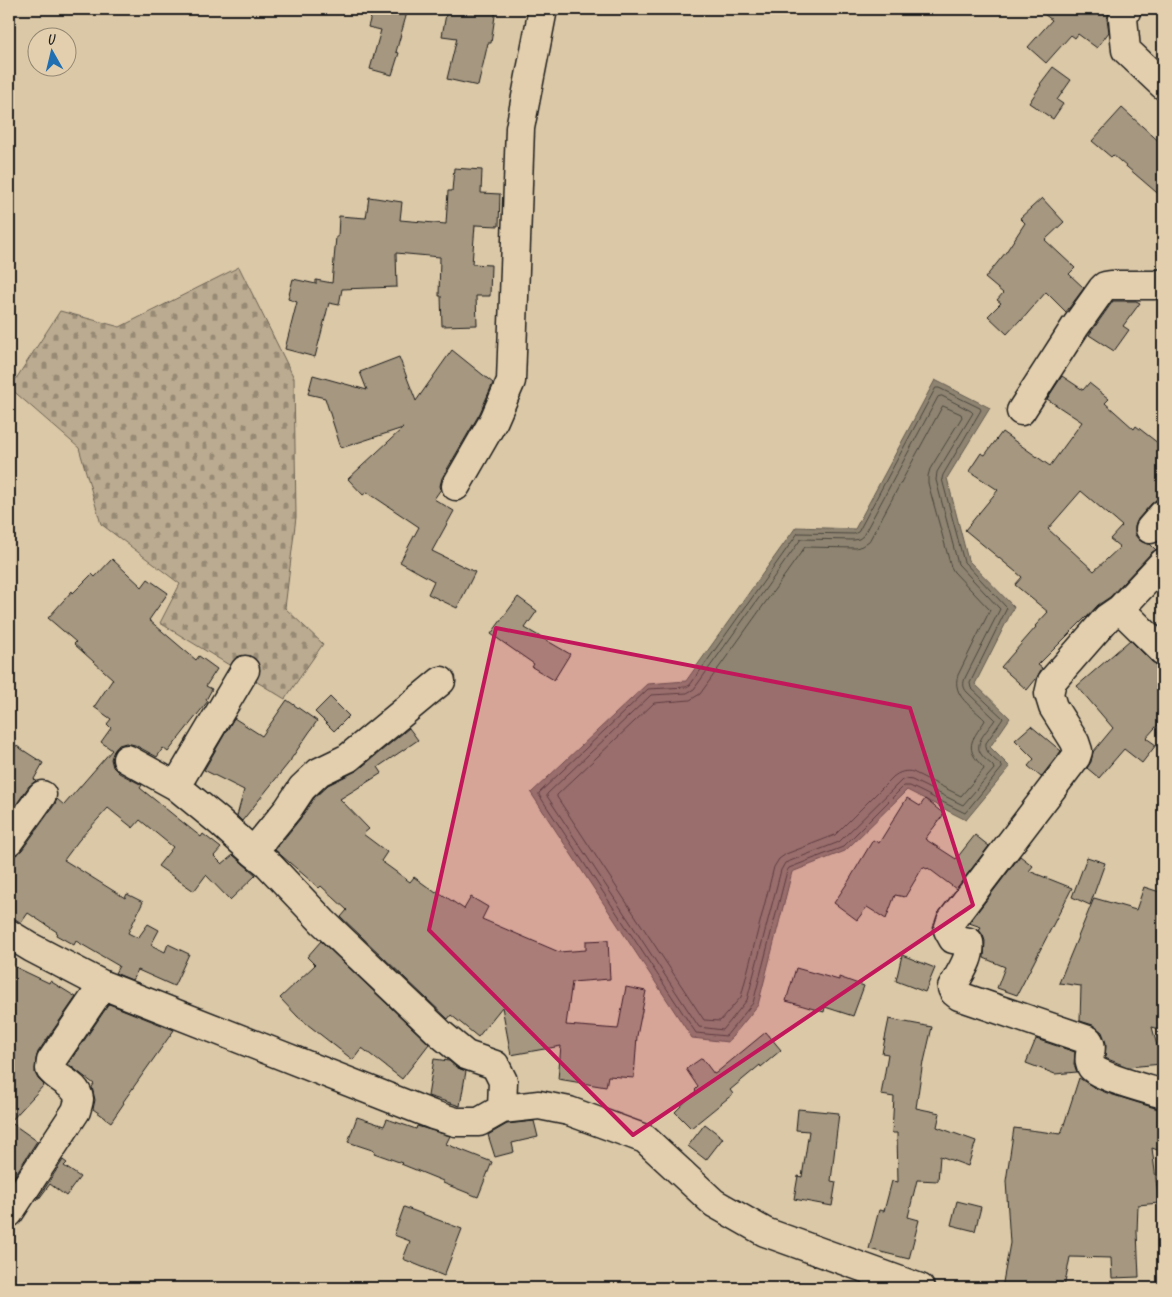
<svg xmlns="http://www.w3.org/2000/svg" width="1172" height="1297" font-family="Caveat,sans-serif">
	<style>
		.cemetery { fill: url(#cemetery-stones); stroke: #6c6456 }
		.water { fill: #8f8471; stroke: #615a4f }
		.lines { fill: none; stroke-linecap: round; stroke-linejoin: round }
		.shore { stroke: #4a463e; stroke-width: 1 }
		.building { fill: #a59780; stroke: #1c1c1c; fill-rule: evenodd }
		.minor-casing { stroke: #1c1c1c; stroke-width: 31 }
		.minor { stroke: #e3cfad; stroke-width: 28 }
		.marked { fill: #c2185b; fill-opacity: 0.2; stroke: #c2185b; stroke-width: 4; stroke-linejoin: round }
	</style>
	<defs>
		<pattern id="cemetery-stones" width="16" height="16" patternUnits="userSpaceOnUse" patternTransform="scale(1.25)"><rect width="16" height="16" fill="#bbab90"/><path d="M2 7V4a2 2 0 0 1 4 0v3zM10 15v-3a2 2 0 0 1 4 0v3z" fill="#978a75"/></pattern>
	</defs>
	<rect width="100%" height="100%" fill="#dbc8a7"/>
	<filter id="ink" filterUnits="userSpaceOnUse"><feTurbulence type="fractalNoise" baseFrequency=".02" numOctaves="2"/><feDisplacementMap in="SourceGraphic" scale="10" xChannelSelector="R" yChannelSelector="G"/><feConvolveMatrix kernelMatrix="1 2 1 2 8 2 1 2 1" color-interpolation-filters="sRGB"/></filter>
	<g filter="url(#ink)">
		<path class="cemetery" d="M239 267 294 378 296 517 285 608 323 644 285 699 160 623 180 584 101 524 79 448 10 388 60 311 120 327Z"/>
		<path class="water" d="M935 380 990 408 947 478 968 560 1014 607 975 684 1010 718 990 747 1010 767 966 820 907 790 845 851 792 872 758 1005 728 1042 692 1038 531 793 647 684 686 681 796 527 855 529Z"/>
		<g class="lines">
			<path class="shore" d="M936 388H939L980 408 981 410 943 475 942 479 964 562 1007 608 970 683 971 688 1003 718 1002 720 986 743C984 753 996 760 1002 766V768L965 813 910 786H904L843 847 789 868 787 871 753 1003 726 1036 696 1033 539 795V793L648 689 686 687 690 685 798 533 854 534 858 532Z
				M942 396 971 411 973 413 937 472 936 480 958 564 1000 609 965 678C963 683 963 688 967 692L995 719 994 721C988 730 973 743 981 754 984 759 989 762 993 766L994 769 963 805 912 780 906 779 902 780 839 842 785 863 781 870 747 1000 723 1030 699 1027 547 796V794L651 695 687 693 694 689 801 539 854 540 859 539 863 536 938 397Z
				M943 406 961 414 962 417 930 469 928 476V483L951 567 954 572 990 610 958 675C951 696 973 707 985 720L984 722C971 741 964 748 983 767L984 769 961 796 913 772C906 770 899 772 893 777L835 835 786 854 779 859 774 867 741 997 720 1021 704 1020 557 797V795L654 703 690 700 700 694 805 547 856 548 862 546 869 541Z"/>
		</g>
		<path class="building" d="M373 9H408L396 52 399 53 392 75 370 69 381 30 368 27Z
			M447 9H496L491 43H488L478 86 447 79 457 38 442 36Z
			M1037 9H1110L1107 19 1109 32 1097 48 1078 34 1075 38 1071 35 1046 63 1028 47 1052 20Z
			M1053 67 1071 80 1057 100 1063 104 1053 119 1029 103 1041 85 1040 84Z
			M1122 108 1163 145V198L1113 155 1111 157 1092 141Z
			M454 168 482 170 481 193 500 194 499 226 475 225 472 264 491 265 490 296H476L477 325 442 326 441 296H439L440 257 396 253 397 287 342 289 339 305 329 303 315 357 285 349 297 302 288 299 293 279 316 284V280L332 283 336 237H338L339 216 366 218 369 197 402 202 400 220 446 224 448 191H452Z
			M1042 198 1064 222 1045 240 1075 268 1069 274 1084 288 1066 312 1046 292 1021 321 1020 320 1007 334 988 316 1001 303 997 300 1003 293 985 278 1006 252 1025 223 1020 218Z
			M1113 301H1136L1140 303 1123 326 1129 330 1114 351 1089 335Z
			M452 350 493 383 480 413 442 478 440 486 441 489 434 499 454 511 432 551 475 572 457 608 428 594 434 581 400 562 419 527 367 492 363 495 348 479 403 428 341 448 325 398 308 394 313 375 367 390 360 372 399 357 416 401Z
			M1062 376 1083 390 1089 383 1109 399 1105 403 1134 429 1136 426 1163 447V499H1157L1151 504 1138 519 1135 527V535L1139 540 1147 544H1150L1156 550 1152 552 1110 597 1098 605 1086 618V617L1038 665 1042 668 1036 679 1027 690 1001 667 1036 627 1035 626 1048 612 1015 585 1022 577 965 530 998 490 969 471 981 453 985 455 1002 432 1050 466 1082 422 1047 399ZM1081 491 1122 526 1110 539 1120 547 1094 571 1048 529Z
			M112 559 142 587 148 579 168 593 149 620 196 660 199 656 217 669 206 686 212 689 206 700 208 701 168 752 163 748 157 757 135 745 126 743 119 745 114 751 111 759 113 767 119 773 142 785 140 788 201 837 203 834 221 848 214 856 222 864 233 855 256 875 230 900 206 875 194 891 158 866 173 847 140 820 133 828 108 808 79 840 64 860 125 898 127 894 143 902 128 933 138 938 148 924 159 930 151 945 165 952 168 944 189 954 174 986 138 970 132 980 115 973 119 966 76 941 74 945 56 935 57 932 28 913 21 923 17 920 9 918V856L16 855 22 850 55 804 57 799 64 805 112 750 101 742 111 728 107 724 111 719 94 707 113 679 74 644 76 642 48 618 72 591 73 593 92 574 95 577Z
			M518 597 537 611 525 628 570 654 554 680 532 667 534 664 491 634Z
			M1130 640 1152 662 1159 666H1163V719L1146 738 1156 745 1142 763 1124 749 1099 778 1087 768 1091 762 1093 752 1113 728 1077 686Z
			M330 697 349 716 334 731 315 712Z
			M287 700 317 721 291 759V760L242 821 237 816 244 790 204 770 234 718 262 736Z
			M1031 726 1061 751 1041 777 1028 766 1034 759 1015 740Z
			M409 728 418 740 378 767 382 773 340 799 369 829 363 834 387 852 381 861 410 882 414 877 436 893 437 891 464 909 471 897 488 907 482 919 559 952 586 950V941L608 940 610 979 572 982 566 1025 618 1029 626 987 646 991 637 1036 634 1078 608 1076 606 1087 558 1079 561 1046 511 1055 502 1007 478 1037 451 1015 448 1019 341 917 347 910 321 886 319 888 275 850 300 819 314 798 328 785 358 770Z
			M9 741 43 763 34 779 36 781 29 786 9 815Z
			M907 798 920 806 925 799 944 814 925 839 956 859 975 835 989 846 956 889 928 868 927 869 923 867 905 897 895 895 886 919 867 907 857 920 834 903 848 882 873 840 879 843Z
			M1020 856 1033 866 1029 871 1072 888 1017 995 997 988 1005 967 984 958 985 941 983 935 979 930 981 927 969 923Z
			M1087 857 1105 863 1090 905 1072 897Z
			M1144 887 1163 893V1030L1152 1027 1162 1064 1128 1067 1105 1058 1106 1043 1102 1032 1093 1025 1080 1021 1081 986 1059 983 1094 898 1136 910Z
			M321 941 429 1044 402 1079 362 1048 353 1060 298 1017 280 998 315 965 307 957Z
			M902 955 935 968 925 992 896 981Z
			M9 964 49 983 50 981 76 997 38 1052 36 1059 35 1073 38 1079 44 1085 10 1122 37 1141 12 1180 9 1178Z
			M796 968 839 980V977L864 986 853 1016 825 1007 824 1012 786 1001Z
			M109 1004 174 1030 123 1102 124 1103 111 1122 93 1109 95 1100 92 1087 94 1084 68 1064Z
			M889 1019 932 1027 924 1062 923 1061 916 1108 940 1113 937 1127 976 1141 968 1166 940 1156 938 1181 917 1180 908 1217 919 1220 909 1259 869 1249 879 1210 884 1211 892 1181 898 1182 897 1133H892L894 1097 881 1095 888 1054 882 1053Z
			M766 1032 781 1050 761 1067 760 1065 730 1090 733 1094 691 1128 675 1112 696 1091 695 1090 698 1087 686 1069 702 1058 714 1074 716 1073Z
			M1036 1039 1075 1052 1074 1064 1077 1072 1055 1074 1026 1063Z
			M434 1059 449 1061 456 1067 466 1071 460 1106 428 1096Z
			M1079 1078 1095 1088 1107 1093 1158 1109H1163V1152L1152 1148 1159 1203 1138 1205 1137 1232 1139 1277 1112 1278 1111 1258 1070 1257 1064 1288H1002L1010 1243 1006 1181 1014 1128 1061 1134Z
			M798 1109 839 1113 831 1181 836 1182 832 1206 794 1199 798 1176 802 1177 809 1131 796 1130Z
			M357 1117 384 1126 387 1119 416 1129 417 1126 450 1136 446 1144 492 1162 478 1197 443 1183V1181L401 1164 402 1163 374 1153 375 1151 348 1142Z
			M534 1121 538 1137 512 1143 514 1152 495 1157 488 1135 507 1124Z
			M705 1124 723 1138 706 1160 688 1146Z
			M63 1160 67 1163 64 1166 80 1177 66 1196 50 1184 38 1200H37Z
			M957 1201 981 1207 975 1231 951 1225Z
			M404 1207 462 1229 444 1276 403 1259 410 1241 394 1235Z"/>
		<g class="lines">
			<g class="minor-casing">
				<path id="minor" d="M1127 9 1123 18 1126 50 1163 85
					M1021 411 1075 327 1102 289 1105 286 1111 285H1155L1163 283
					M456 486 494 420 511 381 520 128 543 9
					M1150 529 1163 514
					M1163 563 1120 609 1107 618 1052 681 1049 694 1053 707 1075 742 1078 751 1076 757 951 921 948 930 953 939 969 942C972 958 959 974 952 988L954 992 959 996 1088 1040C1095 1049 1086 1057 1091 1066 1095 1076 1151 1090 1163 1094
					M1120 609 1163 651
					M127 759 176 786 220 822 253 852 267 863 323 922 442 1035 466 1055 495 1065 503 1081 502 1109
					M176 786 245 670
					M9 841 42 795
					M253 852 288 809 302 788 319 772 348 758 441 681
					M9 934 32 948 103 985 433 1115 456 1122H479L502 1109 539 1105 569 1111 645 1139 714 1203 765 1232 920 1288
					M9 1213 76 1111C77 1107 79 1102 79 1099 77 1084 58 1080 50 1069L51 1061 103 985"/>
			</g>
			<use href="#minor" class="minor"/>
		</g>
	</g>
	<path class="marked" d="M496 628 910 708 973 905 633 1135 429 930Z"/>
	<rect width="1172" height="1297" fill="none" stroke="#e3cfad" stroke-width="30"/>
	<rect x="15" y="15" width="1142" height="1267" fill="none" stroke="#1c1c1c" stroke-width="2" filter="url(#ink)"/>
	<g transform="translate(52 52) rotate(352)"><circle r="24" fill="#e3cfad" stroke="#938773"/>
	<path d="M0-4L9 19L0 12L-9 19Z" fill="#1f6fb2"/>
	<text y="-8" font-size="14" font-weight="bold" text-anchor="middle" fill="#1c1c1c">U</text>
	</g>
</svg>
